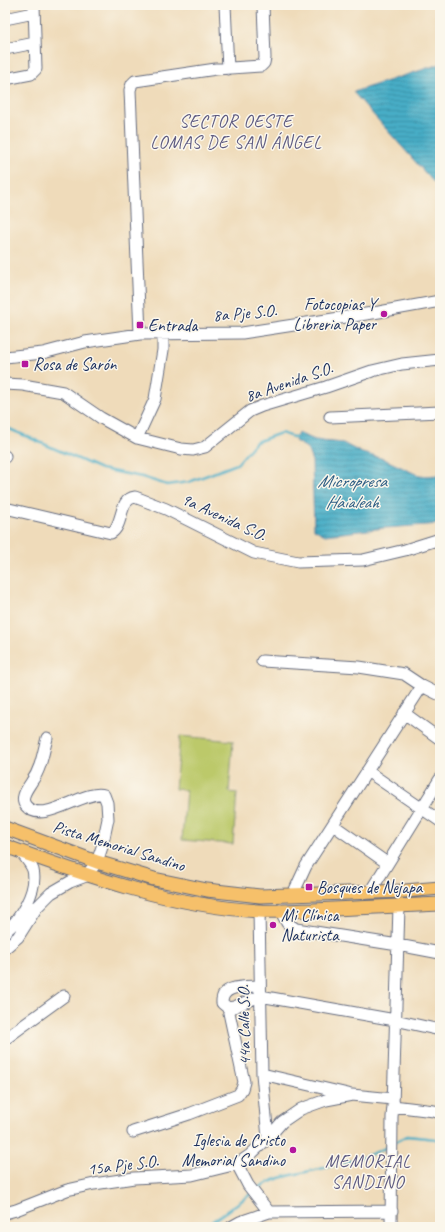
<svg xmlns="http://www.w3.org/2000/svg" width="445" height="1232" font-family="Caveat,sans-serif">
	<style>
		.park { fill: #bcc96b; stroke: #6c7c64 }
		.water { fill: url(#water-rules); stroke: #316e92 }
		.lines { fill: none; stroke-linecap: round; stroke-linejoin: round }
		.stream { stroke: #47adc6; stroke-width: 2.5 }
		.minor-casing { stroke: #656b7e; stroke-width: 13 }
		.major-casing { stroke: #656b7e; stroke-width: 15 }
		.minor { stroke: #fff; stroke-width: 11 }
		.major { stroke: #f6c06b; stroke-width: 13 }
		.poi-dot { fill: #b5179e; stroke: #fbf7ec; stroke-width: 1.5 }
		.labels { text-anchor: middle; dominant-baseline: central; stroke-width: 3; stroke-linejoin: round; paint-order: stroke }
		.poi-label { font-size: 17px; fill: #1b2f5e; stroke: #fbf7ec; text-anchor: start }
		.street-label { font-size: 17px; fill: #1b2f5e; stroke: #fbf7ec }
		.neighbourhood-label { font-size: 18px; letter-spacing: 1px; fill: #5e5b82; stroke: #fbf7ec }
		.water-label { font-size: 18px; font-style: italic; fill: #2a5b82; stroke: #fbf7ec }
	</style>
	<defs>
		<pattern id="water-rules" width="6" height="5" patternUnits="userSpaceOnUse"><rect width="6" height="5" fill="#47adc6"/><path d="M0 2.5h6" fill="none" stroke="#3a8da4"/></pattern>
	</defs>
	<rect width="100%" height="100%" fill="#fbf7ec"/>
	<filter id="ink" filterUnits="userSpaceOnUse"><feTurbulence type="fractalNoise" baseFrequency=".025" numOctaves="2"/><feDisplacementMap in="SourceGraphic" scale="8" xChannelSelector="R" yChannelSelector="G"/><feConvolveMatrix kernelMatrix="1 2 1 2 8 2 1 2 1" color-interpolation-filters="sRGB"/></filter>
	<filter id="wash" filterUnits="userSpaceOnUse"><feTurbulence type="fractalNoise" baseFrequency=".012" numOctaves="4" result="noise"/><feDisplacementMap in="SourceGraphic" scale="16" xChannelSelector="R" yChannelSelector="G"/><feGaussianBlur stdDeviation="0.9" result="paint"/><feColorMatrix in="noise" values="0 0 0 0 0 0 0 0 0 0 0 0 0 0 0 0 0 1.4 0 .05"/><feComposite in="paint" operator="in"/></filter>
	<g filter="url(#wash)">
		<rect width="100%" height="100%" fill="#efdbba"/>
		<path class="park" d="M180 736 233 741 229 792 237 793 233 844 182 840 186 790 175 789Z"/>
		<path class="water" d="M440 64V184L437 186 353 92Z
			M298 433 315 440 343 443 362 453 384 459 420 476 440 475V524L385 528 325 535 314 529 312 461 307 448 295 441Z"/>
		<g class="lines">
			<path class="stream" d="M5 427 101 469 142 477 167 485 189 482 237 464 256 442 281 433 296 438
				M395 1142 407 1136 436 1139 440 1141
				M256 1190C278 1174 303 1174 328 1167 349 1162 370 1156 389 1146
				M204 1227 251 1194"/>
		</g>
	</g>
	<g filter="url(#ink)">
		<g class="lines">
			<g class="minor-casing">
				<path id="minor" d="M225 5 228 69
					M5 19 34 13
					M5 49 35 43
					M5 79 31 74 36 69 34 5
					M140 334 130 90 132 84 135 81 216 69 261 66 264 63 265 58 263 5
					M5 357 43 353 85 342 140 334 242 333 379 312 440 301
					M5 384 23 385 63 392 101 418 137 438 181 449 193 450 205 447 250 411 262 406 326 387 372 371 402 364 440 360
					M330 417 440 412
					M137 438 155 399 163 350V334
					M5 457V456
					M5 508 111 533C124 526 118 499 135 497L166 509 254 553 298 562 363 560 405 550 440 539
					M262 661 359 667 404 674 422 686 440 695
					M404 713 440 739
					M367 771 440 821
					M333 825 387 863
					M370 892 440 779
					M293 894 306 866 422 686
					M280 910 287 923 296 929 398 945 440 953
					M259 911 262 1074 268 1138
					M5 932C20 920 38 890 33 870 31 864 25 857 21 852
					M5 948 18 937 37 907 51 893 70 882 86 876 97 862 102 847 108 819 107 803 104 795C86 788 43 826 26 806 19 798 28 788 32 781 41 769 43 753 47 738
					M260 986C246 987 221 984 222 1003L228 1008 234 1007 260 996 395 1020 440 1030
					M5 1039 64 996
					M262 1074 348 1094
					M393 1106 434 1111 440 1113
					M133 1132 189 1114 238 1095 242 1089 244 1082 228 1008
					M237 1164 248 1185 269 1212
					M5 1213 16 1210 67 1190 94 1184 134 1178 192 1175 237 1164 250 1155 268 1138 282 1122 301 1109 326 1100 352 1095 393 1099
					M231 1227 240 1222 269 1212 392 1211
					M391 1227 392 1117 393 1106 399 906"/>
			</g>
			<g class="major-casing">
				<path id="major" d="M5 828 97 862 154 879 207 890 260 896 405 891 440 888
					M5 846C87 876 171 906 259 911 277 912 295 910 313 910 355 908 398 906 440 904"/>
			</g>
			<use href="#minor" class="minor"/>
			<use href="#major" class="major"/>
		</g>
	</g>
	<g class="poi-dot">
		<circle cx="384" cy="314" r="4"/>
		<rect x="136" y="321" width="8" height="8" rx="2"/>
		<rect x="21" y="360" width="8" height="8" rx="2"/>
		<rect x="305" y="883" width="8" height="8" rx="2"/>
		<circle cx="273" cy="925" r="4"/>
		<circle cx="293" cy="1150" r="4"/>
	</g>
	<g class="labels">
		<g class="poi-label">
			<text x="376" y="304" text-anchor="end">Fotocopias Y<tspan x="376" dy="20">Libreria Paper</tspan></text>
			<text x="148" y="325">Entrada</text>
			<text x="33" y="364">Rosa de Sarón</text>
			<text x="317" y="887">Bosques de Nejapa</text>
			<text x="281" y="915">Mi Clínica<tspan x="281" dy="20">Naturista</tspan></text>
			<text x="285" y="1140" text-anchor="end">Iglesia de Cristo<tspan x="285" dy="20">Memorial Sandino</tspan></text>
		</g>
		<g class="street-label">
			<text transform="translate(245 313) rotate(-5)">8a Pje S.O.</text>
			<text transform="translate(289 382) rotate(-19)">8a Avenida S.O.</text>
			<text transform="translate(224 517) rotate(25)">9a Avenida S.O.</text>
			<text transform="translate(119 846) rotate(17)">Pista Memorial Sandino</text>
			<text transform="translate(244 1025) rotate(-91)">44a Calle S.O.</text>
			<text transform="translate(123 1165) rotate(-7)">15a Pje S.O.</text>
		</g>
		<g class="neighbourhood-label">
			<text x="236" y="121">SECTOR OESTE<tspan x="236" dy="21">LOMAS DE SAN ÁNGEL</tspan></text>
			<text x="368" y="1161">MEMORIAL<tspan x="368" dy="21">SANDINO</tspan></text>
		</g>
		<g class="water-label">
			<text x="352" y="481">Micropresa<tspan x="352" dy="21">Haialeah</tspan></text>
		</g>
	</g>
	<rect width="445" height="1232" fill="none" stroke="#fbf7ec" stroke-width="20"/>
</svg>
